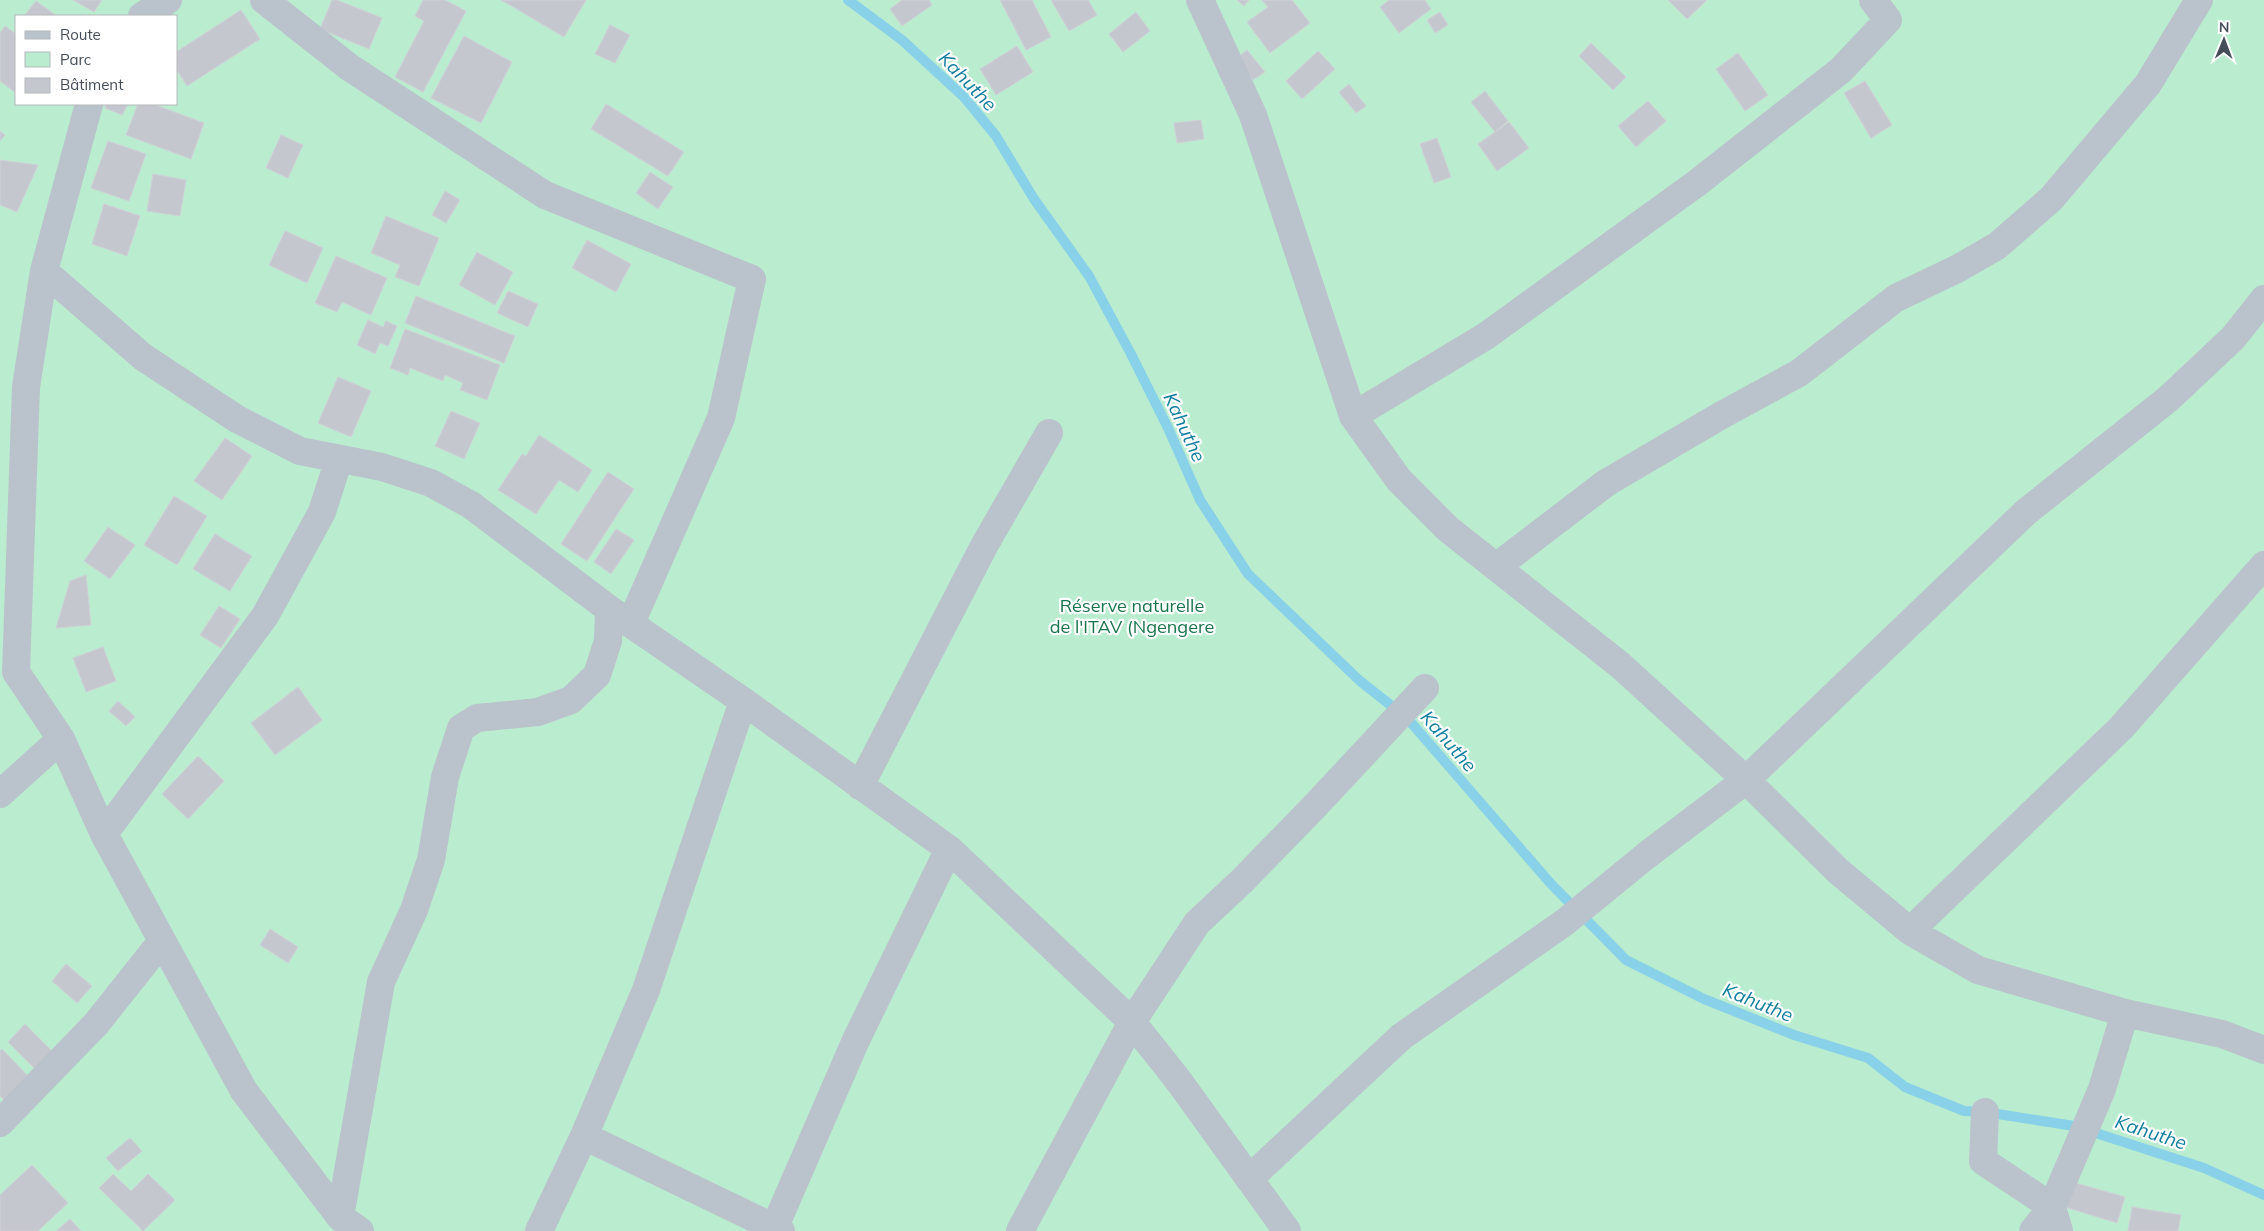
<svg xmlns="http://www.w3.org/2000/svg" width="2264" height="1231" font-family="Mulish,sans-serif">
	<style>
		.green { fill: #baeccf; fill-rule: evenodd }
		.lines { fill: none; stroke-linecap: round; stroke-linejoin: round }
		.stream { stroke: #88d1e8; stroke-width: 10 }
		.building { fill: #c5c7ce; stroke: #cfd1d7 }
		.street { stroke: #bac2cb; stroke-width: 28 }
		.labels { text-anchor: middle; dominant-baseline: central; stroke-width: 4.5; stroke-linejoin: round; paint-order: stroke }
		.park-label { font-size: 18px; fill: #19764a; stroke: #fff }
		.water-label { font-size: 19px; font-style: italic; fill: #107da0; stroke: #fff }
	</style>
	<rect width="100%" height="100%" fill="#eeebeb"/>
	<path class="green" d="M0 0H2264V1231H0ZM16 16H176V104H16Z"/>
	<g class="lines">
		<path class="stream" d="M848 0 902 40 964 97 996 136 1034 199 1089 276 1131 354 1168 428 1200 500 1248 574 1360 681 1407 718 1552 885 1626 960 1704 999 1794 1035 1868 1058 1905 1087 1964 1111 1985 1112 2074 1126 2204 1168 2264 1195"/>
	</g>
	<path class="building" d="M73 0H102L94 12Z
		M332 0H337L382 18 369 49 320 29Z
		M423 0H445L466 11 423 92 395 77 424 21 415 16Z
		M501 0H586L564 37Z
		M902 0H929L932 5 902 26 890 9Z
		M1000 0H1032L1051 37 1026 50Z
		M1051 0H1088L1097 15 1069 31Z
		M1237 0H1249L1244 6Z
		M1262 0H1292L1310 23 1270 53 1247 22 1268 7Z
		M1389 0H1425L1431 9 1399 33 1380 7Z
		M1668 0H1707L1687 19Z
		M36 1 57 16H24Z
		M241 10 260 39 187 86 176 69V52Z
		M1136 12 1150 31 1123 52 1109 34Z
		M1440 12 1448 25 1435 33 1427 20Z
		M610 25 630 35 615 63 595 54Z
		M5 26 16 34V93L0 81V33Z
		M464 36 512 62 481 123 431 98Z
		M1591 43 1626 77 1613 90 1579 56Z
		M1017 46 1033 72 996 95 980 69Z
		M1247 50 1265 72 1253 80 1237 58Z
		M1318 51 1335 69 1302 99 1286 81Z
		M1738 53 1768 95 1745 111 1716 69Z
		M1865 81 1892 125 1871 138 1844 93Z
		M1349 84 1366 106 1356 113 1339 92Z
		M1485 91 1508 121 1495 132 1471 102Z
		M1648 101 1666 121 1636 147 1618 126Z
		M106 104H128L122 115 105 108Z
		M138 104H153L204 123 191 159 126 135Z
		M606 104 684 152 668 176 591 129Z
		M1201 120 1204 139 1177 143 1174 123Z
		M1509 122 1529 148 1497 171 1478 144Z
		M0 131 5 135 0 141Z
		M281 135 303 145 288 178 266 168Z
		M1437 138 1451 177 1434 183 1420 144Z
		M108 141 146 154 129 201 91 188Z
		M0 160 38 165 17 212 0 205Z
		M650 172 673 187 658 209 636 193Z
		M153 174 186 180 180 216 147 211Z
		M445 191 460 200 446 223 432 215Z
		M104 204 140 216 127 256 92 244Z
		M386 216 439 238 419 286 395 277 400 265 371 253Z
		M285 231 323 248 307 283 269 265Z
		M587 240 631 264 616 292 572 268Z
		M477 252 513 272 495 305 459 285Z
		M336 256 387 278 371 315 342 302 337 312 315 303Z
		M508 291 538 304 528 327 497 313Z
		M416 296 515 336 504 363 405 323Z
		M368 320 383 327 386 321 397 326 388 346 380 343 375 354 357 345Z
		M405 329 500 365 487 400 460 390 463 383 445 375 443 381 410 368 408 375 390 368Z
		M338 377 371 391 351 437 318 423Z
		M451 411 480 423 464 459 435 446Z
		M539 435 592 470 578 492 559 480 536 514 498 490 522 454 526 456Z
		M225 438 252 456 222 500 194 481Z
		M608 472 634 489 587 561 561 544Z
		M174 496 207 516 177 565 144 545Z
		M108 527 135 545 110 579 84 561Z
		M616 529 634 540 611 574 594 562Z
		M215 534 252 556 230 591 193 569Z
		M86 575 91 625 56 628 70 581Z
		M219 606 240 619 221 648 200 635Z
		M103 647 116 681 86 692 73 658Z
		M298 687 322 720 275 755 251 723Z
		M118 701 135 717 126 726 109 711Z
		M198 756 224 781 188 819 162 794Z
		M270 929 298 947 288 963 260 945Z
		M66 964 92 986 77 1003 52 981Z
		M25 1024 53 1052 36 1070 8 1042Z
		M2 1049 30 1078 6 1102 0 1096V1051Z
		M130 1138 142 1151 118 1171 106 1158Z
		M32 1165 68 1203 38 1231H0V1195Z
		M113 1174 131 1191 148 1174 175 1200 143 1231 99 1188Z
		M2072 1182 2125 1197 2117 1223 2065 1207Z
		M2132 1207 2181 1215 2178 1231H2128Z
		M70 1219 81 1231H56Z"/>
	<g class="lines">
		<path class="street" d="M264 0 349 67 545 195 752 279 721 418 631 623
			M1200 0 1253 115 1353 416 1399 480 1448 529 1620 665 1746 780 1838 871 1910 931 1978 970 2125 1013 2222 1034 2264 1050
			M142 16 168 0
			M89 104 44 271 26 387 16 672 61 739 104 834 244 1091 340 1217 360 1231
			M44 271 143 357 237 419 300 451 382 467 431 483 471 505 609 609 743 701 949 849 1132 1022 1178 1080 1287 1231
			M1353 416 1486 336 1697 183 1841 70 1888 20 1873 0
			M1496 567 1606 483 1720 416 1799 373 1896 298 1957 269 1997 246 2051 199 2148 84 2199 0
			M860 786 984 546 1049 433
			M0 794 61 739
			M104 834 265 616 322 512 339 459
			M1910 931 2121 728 2264 565
			M1985 1112 1983 1161 2052 1207 2059 1231
			M0 1123 96 1024 162 941
			M584 1136 781 1231
			M1249 1179 1401 1037 1565 922 1647 855 1746 780 2026 512 2168 399 2233 338 2264 299
			M340 1217 381 982 414 910 431 860 445 777 461 728 477 718 538 712 571 700 597 675 608 641 609 609
			M539 1231 584 1136 646 990 743 701
			M773 1231 856 1040 949 849
			M1020 1231 1132 1022 1197 923 1242 881 1314 807 1425 688
			M2033 1231 2052 1207 2102 1089 2125 1013"/>
	</g>
	<g class="labels">
		<g class="park-label">
			<text x="1132" y="605">Réserve naturelle<tspan x="1132" dy="21">de l'ITAV (Ngengere</tspan></text>
		</g>
		<g class="water-label">
			<text transform="translate(968 81) rotate(46)">Kahuthe</text>
			<text transform="translate(1185 427) rotate(65)">Kahuthe</text>
			<text transform="translate(1449 741) rotate(49)">Kahuthe</text>
			<text transform="translate(1758 1002) rotate(22)">Kahuthe</text>
			<text transform="translate(2151 1132) rotate(18)">Kahuthe</text>
		</g>
	</g>
	<rect x="15" y="15" width="162" height="90" fill="#ffffff" stroke="#b5b8bc"/>
	<rect x="25" y="31" width="25" height="8" fill="#bac2cb" stroke="#b5b8bc"/>
	<text x="60" y="40" font-size="15" fill="#454e58">Route</text>
	<rect x="25" y="52" width="25" height="15" fill="#baeccf" stroke="#b5b8bc"/>
	<text x="60" y="65" font-size="15" fill="#454e58">Parc</text>
	<rect x="25" y="78" width="25" height="15" fill="#c5c7ce" stroke="#b5b8bc"/>
	<text x="60" y="90" font-size="15" fill="#454e58">Bâtiment</text>
	<g transform="translate(2224 40) rotate(1)" stroke="#ffffff" stroke-width="4" paint-order="stroke">
	<path d="M0-4L9 19L0 12L-9 19Z" fill="#454e58"/>
	<text y="-8" font-size="14" font-weight="bold" text-anchor="middle" fill="#454e58">N</text>
	</g>
</svg>
